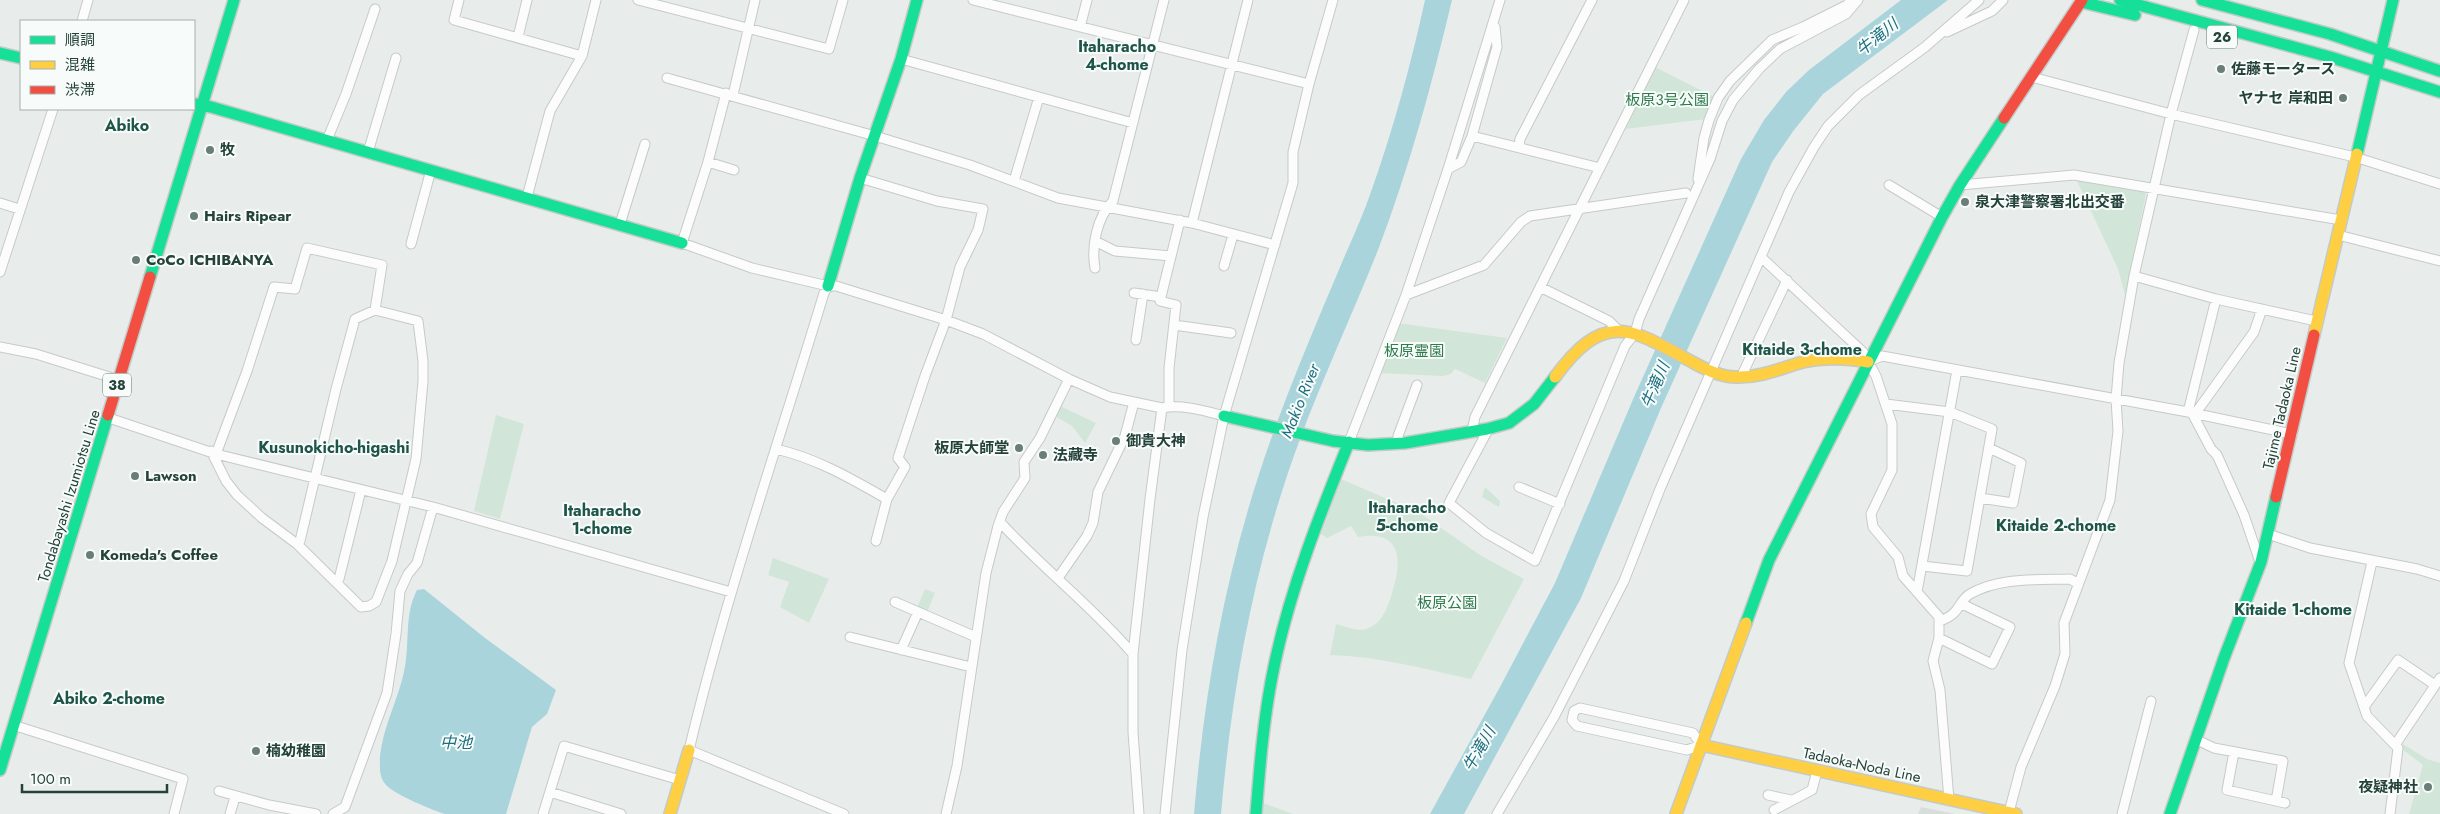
<svg xmlns="http://www.w3.org/2000/svg" width="2440" height="814" font-family="Jost,'Noto Sans JP',sans-serif">
	<style>
		.built { fill: #d6dedb }
		.green { fill: #d1e6d8 }
		.water { fill: #a9d4db }
		.lines { fill: none; stroke-linecap: round; stroke-linejoin: round }
		.street-casing { stroke: #c5cac8; stroke-width: 11 }
		.fast-casing { stroke: #c3cbc8; stroke-width: 14 }
		.slow-casing { stroke: #c3cbc8; stroke-width: 14 }
		.jam-casing { stroke: #c3cbc8; stroke-width: 14 }
		.street { stroke: #fcfcfc; stroke-width: 9 }
		.fast { stroke: #16e098; stroke-width: 11 }
		.slow { stroke: #ffcf43; stroke-width: 11 }
		.jam { stroke: #f24e42; stroke-width: 11 }
		.poi-dot { fill: #697e78; stroke: #f7fbf9; stroke-width: 2 }
		.labels { text-anchor: middle; dominant-baseline: central; stroke-width: 4; stroke-linejoin: round; paint-order: stroke }
		.shield { fill: #f7fbf9; stroke: #637a73; stroke-width: 1 }
		.shield-label { font-size: 14px; font-weight: bold; fill: #24423a }
		.poi-label { font-size: 15px; font-weight: bold; fill: #24423a; stroke: #f7fbf9; text-anchor: start }
		.park-label { font-size: 15px; fill: #2d7a4b; stroke: #f7fbf9 }
		.street-label { font-size: 15px; fill: #24423a; stroke: #f7fbf9 }
		.water-label { font-size: 16px; font-style: italic; fill: #1c6f80; stroke: #f7fbf9 }
		.neighbourhood-label { font-size: 16px; font-weight: bold; fill: #1f5548; stroke: #f7fbf9 }
	</style>
	<rect width="100%" height="100%" fill="#e8edeb"/>
	<path class="built" d="M1921 807 1955 814H1918Z"/>
	<path class="green" d="M1655 67 1716 98 1706 119 1626 129Z
		M2077 181 2143 191 2146 194 2125 295 2118 269Z
		M1397 323 1507 338 1485 383 1455 369 1451 374 1443 376 1378 373Z
		M1060 406 1096 423 1085 443 1072 426 1055 416Z
		M496 415 524 424 500 519 474 511Z
		M1341 479 1420 513 1480 555 1524 579 1471 679C1425 669 1377 656 1330 655L1336 624C1345 626 1357 632 1366 629 1385 623 1389 602 1394 586 1403 554 1397 530 1358 537L1351 526 1327 538 1321 534Z
		M1485 487 1500 501 1499 507 1482 497Z
		M773 558 829 579 809 623 780 607 789 582 768 575Z
		M925 589 935 593 927 612 917 608Z
		M2403 744 2427 759 2440 763V814H2409L2423 765 2402 749Z
		M1263 803 1293 814H1262Z"/>
	<path class="water" d="M1425 0H1452C1432 84 1409 169 1378 250 1353 313 1324 375 1300 439 1255 560 1232 686 1221 814H1194C1205 684 1227 562 1271 439 1293 378 1318 319 1343 260 1353 237 1364 213 1372 189 1394 127 1411 64 1425 0Z
		M1901 0H1948L1823 94 1794 130 1772 162 1661 408 1581 598 1464 814H1430L1500 687 1555 583 1634 397 1741 159 1764 120 1786 92 1809 70Z
		M424 589 485 638 556 690 547 714 532 727 506 814C489 814 462 814 445 814 432 810 396 795 387 786 382 781 380 775 380 768 378 738 396 705 403 676 411 647 403 616 417 590Z"/>
	<g class="lines">
		<g class="street-casing">
			<path id="street" d="M459 0 454 20 582 56
				M638 0 829 49 843 0
				M973 0 1309 84
				M82 21 88 0
				M1080 27 1087 0
				M1947 32 1992 11 2003 0
				M518 37 527 0
				M901 59 1133 123
				M2032 77 2171 114 2355 157 2440 184
				M667 78 875 136 970 165 1058 198 1192 223 1275 245
				M726 93 708 162 682 243 752 268 828 286H836L946 320 983 334 1069 379 1110 397 1162 408C1182 404 1205 411 1224 416
				M733 95 755 0
				M1472 136 1600 168
				M327 140 346 94 375 9
				M1519 147 1520 139 1592 0
				M368 152 396 58
				M708 162 734 170
				M1448 169 1461 162 1472 136 1497 47 1495 27
				M860 178 937 201 983 209 978 230 960 267 946 320 925 376 898 458 905 467 887 499 876 541
				M1698 179 1704 138 1709 120 1718 98 1730 81 1772 40 1803 27 1847 5 1851 0
				M1014 181 1039 97
				M1889 185 1942 217
				M1960 185 2074 175 2341 220
				M527 197 550 111 582 56 596 0
				M0 203 19 209
				M1192 223 1248 0
				M620 224 645 144
				M2338 235 2440 261
				M1095 241 1115 251 1171 256
				M411 244 431 170
				M1762 258 1863 352 1876 376 1892 424V470L1871 514 1873 527 1898 557 1903 576 1939 617V638L1933 661 1940 690 1949 800
				M1224 266 1233 235
				M1095 268C1091 246 1097 217 1113 201L1164 0
				M0 272 53 109
				M2134 276 2216 299 2316 321
				M828 286 824 293C778 445 726 595 689 750L844 814
				M1540 287 1609 321 1617 329
				M1134 293 1161 297
				M1406 295 1484 265 1521 222 1530 216 1686 193
				M1174 325 1231 333
				M1136 340 1143 294
				M0 347 36 354 119 380
				M1868 362 1882 356 2188 412 2292 434
				M1741 377 1787 280
				M1886 404 1950 412 1992 429 1967 571 1922 566
				M1169 406V368L1176 305 1160 301 1180 220
				M2188 412 2216 299
				M2192 413 2211 449 2217 455 2244 515 2260 562
				M2195 414 2254 332 2262 309
				M109 418 216 454 433 507 731 592
				M1489 428 1449 503 1486 533 1535 561 1625 346 1635 333 1639 319 1710 159 1722 121 1733 100 1759 69 1780 49 1846 14 1858 0
				M1472 431 1475 417 1684 0
				M1349 442 1406 295 1448 169 1500 0
				M1398 443V436L1417 385
				M776 449C818 459 850 478 887 499
				M211 451 226 481 237 495 262 518 297 544 361 607 369 606 376 602 392 561 416 459 423 381V361L418 321 375 310 355 319 336 389 300 541 297 544
				M216 454 247 371 274 287 295 289 307 248 382 265 375 310
				M1519 487 1560 504
				M1980 498 2013 503 2021 463 1989 448
				M1000 522C1042 568 1092 606 1133 654
				M2268 534 2310 548 2417 569 2440 576
				M2372 562 2349 663 2367 716 2398 748 2390 814
				M1058 578 1087 536 1093 523 1098 492 1125 436 1134 402
				M334 580 339 579 361 490
				M1917 592 1957 370
				M895 602 976 637
				M1940 621C1962 613 1957 602 1970 594 1999 577 2037 580 2070 579L2077 583
				M850 637 971 667
				M1939 638 1992 664 2010 627 1962 604
				M901 650 918 612
				M2364 707 2398 660 2435 685
				M1580 708 1693 733 1701 745 1687 750 1577 726 1572 720 1574 711Z
				M13 725 183 779 174 814
				M2195 739 2214 748 2283 761 2276 801
				M2395 745 2440 678
				M2234 752 2227 790 2285 803
				M219 791 269 805 316 814
				M550 792 621 814
				M1768 795 1791 800
				M1774 810 1812 790 1817 771
				M2009 812 2021 767 2055 686 2065 654 2064 623 2110 500 2118 431 2116 399 2119 363 2134 276 2171 114 2194 30
				M230 814 235 797
				M333 814 345 807 387 693 396 634 400 591 408 574 417 563 433 507
				M543 814 564 746 680 780
				M946 814 957 766 986 573 998 526 1003 512 1025 478 1024 462 1040 438 1069 379
				M1139 814 1133 732V654L1150 499 1162 408
				M1165 814 1182 650 1203 517 1224 416 1293 183V152L1309 84 1333 0
				M1497 814 1554 717 1624 581 1660 489 1789 192 1814 147 1828 126 1859 95 1925 47 1979 0
				M2122 814 2151 701"/>
		</g>
		<g class="fast-casing">
			<path id="fast" d="M2120 0 2330 57 2440 92
				M2202 0 2330 34 2440 71
				M2081 2 2135 15
				M0 53 21 58
				M194 104 211 107 682 243
				M2357 154 2393 0
				M150 277 234 0
				M828 286 860 178 901 59 917 0
				M1224 416 1333 441 1368 445 1405 443 1487 429 1509 423 1534 404 1555 377
				M1746 623 1769 560 1942 217 1960 185 2004 118
				M0 770 108 415
				M1256 814C1260 763 1264 712 1275 662 1291 587 1320 514 1349 442
				M2170 814 2224 658 2261 562 2276 497"/>
		</g>
		<g class="slow-casing">
			<path id="slow" d="M2314 335 2357 154
				M1555 377C1605 309 1630 328 1694 363 1707 370 1721 377 1736 377 1760 378 1781 368 1803 362 1825 357 1846 358 1868 362
				M1701 745 2016 814
				M670 814 689 750
				M1676 814 1746 623"/>
		</g>
		<g class="jam-casing">
			<path id="jam" d="M2004 118 2082 0
				M108 415 150 277
				M2276 497 2314 335"/>
		</g>
		<use href="#street" class="street"/>
		<use href="#fast" class="fast"/>
		<use href="#slow" class="slow"/>
		<use href="#jam" class="jam"/>
	</g>
	<g class="poi-dot">
		<circle cx="2221" cy="69" r="5"/>
		<circle cx="2343" cy="98" r="5"/>
		<circle cx="210" cy="150" r="5"/>
		<circle cx="1965" cy="202" r="5"/>
		<circle cx="194" cy="216" r="5"/>
		<circle cx="136" cy="260" r="5"/>
		<circle cx="1116" cy="441" r="5"/>
		<circle cx="1019" cy="448" r="5"/>
		<circle cx="1043" cy="455" r="5"/>
		<circle cx="135" cy="476" r="5"/>
		<circle cx="90" cy="555" r="5"/>
		<circle cx="256" cy="751" r="5"/>
		<circle cx="2428" cy="787" r="5"/>
	</g>
	<g class="labels">
		<g class="shield">
			<rect x="2207" y="25.5" width="30" height="23" rx="4"/>
			<rect x="103" y="373.5" width="28" height="23" rx="4"/>
		</g>
		<g class="shield-label">
			<text x="2222" y="37">26</text>
			<text x="117" y="385">38</text>
		</g>
		<g class="poi-label">
			<text x="2231" y="69">佐藤モータース</text>
			<text x="2333" y="98" text-anchor="end">ヤナセ 岸和田</text>
			<text x="220" y="150">牧</text>
			<text x="1975" y="202">泉大津警察署北出交番</text>
			<text x="204" y="216">Hairs Ripear</text>
			<text x="146" y="260">CoCo ICHIBANYA</text>
			<text x="1126" y="441">御貴大神</text>
			<text x="1009" y="448" text-anchor="end">板原大師堂</text>
			<text x="1053" y="455">法藏寺</text>
			<text x="145" y="476">Lawson</text>
			<text x="100" y="555">Komeda's Coffee</text>
			<text x="266" y="751">楠幼稚園</text>
			<text x="2418" y="787" text-anchor="end">夜疑神社</text>
		</g>
		<g class="park-label">
			<text x="1667" y="100">板原３号公園</text>
			<text x="1414" y="351">板原霊園</text>
			<text x="1447" y="603">板原公園</text>
		</g>
		<g class="street-label">
			<text transform="translate(2282 408) rotate(-77)">Tajime Tadaoka Line</text>
			<text transform="translate(69 496) rotate(-73)">Tondabayashi Izumiotsu Line</text>
			<text transform="translate(1862 765) rotate(12)">Tadaoka-Noda Line</text>
		</g>
		<g class="water-label">
			<text transform="translate(1877 37) rotate(-39)">牛滝川</text>
			<text transform="translate(1655 385) rotate(-67)">牛滝川</text>
			<text transform="translate(1300 401) rotate(-68)">Makio River</text>
			<text x="456" y="742">中池</text>
			<text transform="translate(1479 749) rotate(-60)">牛滝川</text>
		</g>
		<g class="neighbourhood-label">
			<text x="1117" y="46">Itaharacho<tspan x="1117" dy="18">4-chome</tspan></text>
			<text x="127" y="125">Abiko</text>
			<text x="1802" y="349">Kitaide 3-chome</text>
			<text x="334" y="447">Kusunokicho-higashi</text>
			<text x="1407" y="507">Itaharacho<tspan x="1407" dy="18">5-chome</tspan></text>
			<text x="602" y="510">Itaharacho<tspan x="602" dy="18">1-chome</tspan></text>
			<text x="2056" y="525">Kitaide 2-chome</text>
			<text x="2293" y="609">Kitaide 1-chome</text>
			<text x="109" y="698">Abiko 2-chome</text>
		</g>
	</g>
	<rect x="20" y="20" width="175" height="90" fill="#f7fbf9" stroke="#a3b1ad"/>
	<rect x="30" y="36" width="25" height="8" fill="#16e098" stroke="#a3b1ad"/>
	<text x="65" y="45" font-size="15" fill="#24423a">順調</text>
	<rect x="30" y="61" width="25" height="8" fill="#ffcf43" stroke="#a3b1ad"/>
	<text x="65" y="70" font-size="15" fill="#24423a">混雑</text>
	<rect x="30" y="86" width="25" height="8" fill="#f24e42" stroke="#a3b1ad"/>
	<text x="65" y="95" font-size="15" fill="#24423a">渋滞</text>
	<path d="M22 784v8h145v-8" fill="none" stroke="#24423a" stroke-width="2.5"/>
	<text x="30" y="784" font-size="15" fill="#24423a" stroke="#f7fbf9" stroke-width="4" paint-order="stroke">100 m</text>
</svg>
